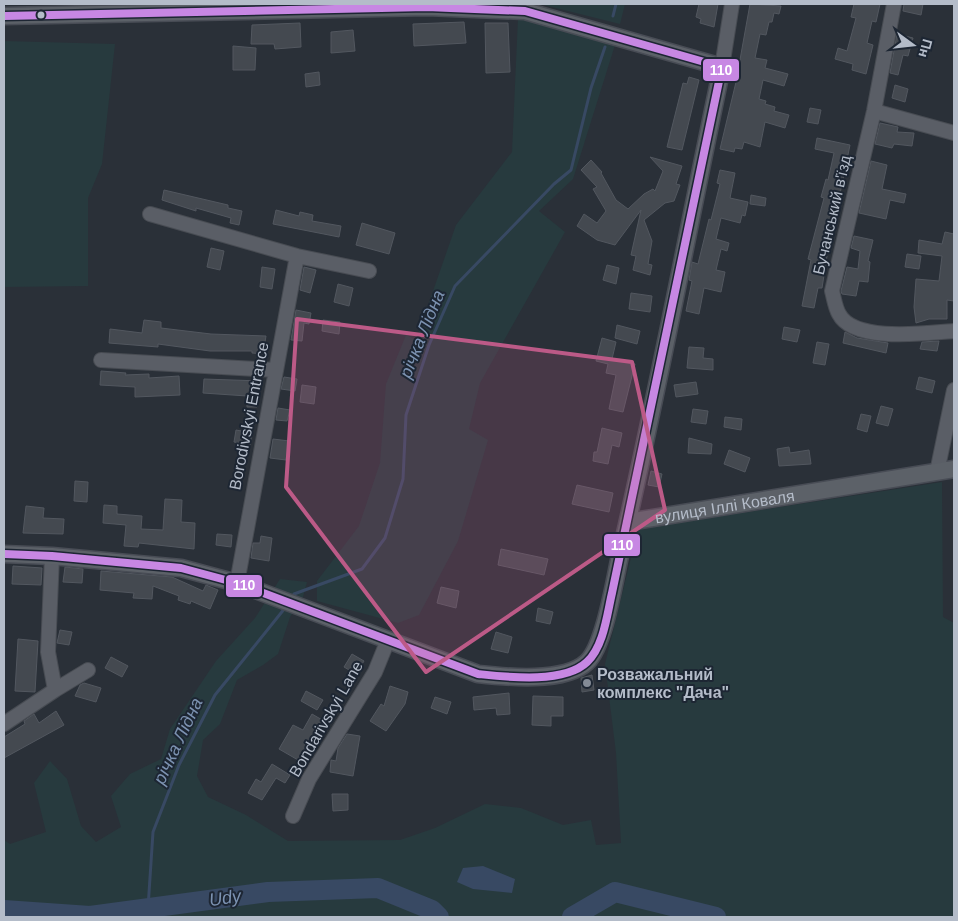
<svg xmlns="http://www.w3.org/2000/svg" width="958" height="921" font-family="Arial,sans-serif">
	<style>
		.green { fill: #273a3e }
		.water { fill: #384963 }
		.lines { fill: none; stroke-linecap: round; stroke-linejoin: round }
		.stream { stroke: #384963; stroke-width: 3 }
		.river { stroke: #384963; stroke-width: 20 }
		.building { fill: #444950; stroke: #52575f }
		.minor-casing { stroke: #484c53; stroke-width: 16 }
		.major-casing { stroke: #484c55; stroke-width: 19 }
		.minor { stroke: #5a5e66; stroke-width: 14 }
		.major { stroke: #5c6168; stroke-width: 16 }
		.bus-1-casing { stroke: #1d2633; stroke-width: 11 }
		.bus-1 { stroke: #c787e3; stroke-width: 8 }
		.marked { fill: #bc5a87; fill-opacity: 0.2; stroke: #bc5a87; stroke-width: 4; stroke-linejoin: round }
		.bus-dot { fill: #b4bcc9; stroke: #1d2633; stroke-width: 2 }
		.poi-dot { fill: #848b96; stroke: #1d2633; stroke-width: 2 }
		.labels { text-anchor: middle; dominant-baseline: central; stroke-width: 4; stroke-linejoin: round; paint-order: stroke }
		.street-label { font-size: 16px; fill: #b4bcc9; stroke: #1d2633 }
		.poi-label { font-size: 16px; font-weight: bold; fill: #b4bcc9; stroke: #1d2633; text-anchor: start }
		.water-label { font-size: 18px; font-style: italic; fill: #7c92b1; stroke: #1d2633 }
		.line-badge { stroke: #1d2633; stroke-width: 2 }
		.badge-label { font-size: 14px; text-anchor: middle; font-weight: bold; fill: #fff }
	</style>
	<rect width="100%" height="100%" fill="#2a3038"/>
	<path class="green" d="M540 4H625L620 24Z
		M518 18 615 45 573 179 539 211 565 232 480 383 469 429 488 440 458 541 419 615 398 623 317 601V581L359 526 380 463 386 384 406 335 416 340 456 225 512 152Z
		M4 41 115 44 102 164 88 198V286L4 287Z
		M942 482 943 617 954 623V917H441L432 910 368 884 239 892 89 911 4 902V840L10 844 46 832 34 783 50 761 67 779 81 826 96 842 121 827 111 796 130 774 161 759 170 729 189 701 216 661 255 618 280 579 307 582 303 597 290 617 278 654 263 665 237 680 220 724 203 740 197 776 208 797 246 815 288 841 400 840 435 828 485 804 521 808 563 825 591 820 596 845 621 843 616 753 605 664 638 529Z
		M369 893 384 897 420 913 423 917H110L263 897Z"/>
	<path class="water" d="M483 866 515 879 512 893 473 889 457 882 463 868Z"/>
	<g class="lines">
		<path class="stream" d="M613 16 616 4
			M294 594 362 569 385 538 403 479 406 415 429 345 455 286 554 184 571 170 591 88 605 47
			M148 908 153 832 179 765 215 695 285 608"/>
		<path class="river" d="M4 910 90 916 268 892 378 888 432 910 439 917
			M572 917 615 892 716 917"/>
	</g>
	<path class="building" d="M699 4H718L714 27 700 23 701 19 696 17Z
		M750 4 781 6 779 14 774 13 772 22H769L766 35 760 34 755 58 767 60 765 68 788 74 784 86 763 80 759 99 766 101 765 104 775 107 774 111 789 115 785 128 765 122 760 147 744 142 742 149 735 148 734 152 720 149 736 82Z
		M854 4H880L876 22 872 21 867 43 873 45 866 74 852 70 853 64 835 59 838 48 847 51 856 18 851 17Z
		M904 4H923L921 15 903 11Z
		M464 22 466 43 414 46 413 24Z
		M300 23 301 47 275 49 274 44H251L252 25Z
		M485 23H508L510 72 486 73Z
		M353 30 355 51 331 53V32Z
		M897 34 913 38 908 56 903 55 898 75 890 73Z
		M233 46 256 48 255 70H233Z
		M319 72 320 85 306 87 305 74Z
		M689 77 699 80 682 150 667 147 683 83 687 84Z
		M895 85 908 89 905 102 892 98Z
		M810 108 821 110 818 124 807 122Z
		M880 123 898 127 897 132 914 133 912 146 894 144 892 148 875 144Z
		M817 138 850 145 836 213 824 256H827L822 288H818L814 308 802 306 811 260 808 259 824 198 821 197 826 179 828 180 834 153 815 149Z
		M650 157 682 166 676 184 680 185 674 201 665 203 644 220 652 241 648 264 652 265 650 275 633 270 636 256 631 255 641 210 615 245 597 240 577 226 584 214 597 223 606 211 593 189 597 187 581 170 591 160 602 172 601 173 616 200 628 209 644 194 653 189 655 191 663 171Z
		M871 161 887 165 882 189 906 194 904 203 890 200 886 219 859 213Z
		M720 170 735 173 730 198 748 202 745 216 742 215 740 223 721 218 716 239 729 243 727 251 721 249 716 270 725 272 721 292 704 288 699 314 686 311 692 281 689 280 692 262 698 264 709 219 711 220 720 184 717 183Z
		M164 190 228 205V208L242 211 239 225 230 223 231 218 196 208V211L162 200Z
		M751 195 766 198 765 206 750 204Z
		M276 210 299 216 300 212 313 215 312 221 341 226 339 237 273 224Z
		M362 223 395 233 389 254 356 245Z
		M945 232 954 234V301L947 300V319H929L916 323 914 307 916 279 939 281 942 256 918 253 919 240 942 244Z
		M854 236 873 240 868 261 870 262 868 282 859 281 856 296 842 294 841 291 847 267 858 269 860 251 851 248Z
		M211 248 224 251 220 270 207 267Z
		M907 254 921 256 919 269 905 267Z
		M607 265 619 268 616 284 603 280Z
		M262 267 275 269 272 289 260 287Z
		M304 267 316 270 310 293 300 290Z
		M338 284 353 288 349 306 334 302Z
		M631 293 652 296 650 312 629 309Z
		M296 310 311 313 309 324 304 323 302 341 291 340Z
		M144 320 161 322V328L211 334 266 336 263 354 252 353V351H210L158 344V347L109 343 110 329 142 333Z
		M323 320 340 322 339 334 322 331Z
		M617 325 640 331 637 344 615 338Z
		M784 327 800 330 797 342 782 339Z
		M845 332 857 338 888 343 886 353 843 343Z
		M602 338 616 342 612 359 635 364 623 412 609 409 616 375 606 373 608 364 596 361Z
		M939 341 937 351 920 349 922 342Z
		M817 342 829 344 825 365 813 363Z
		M689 347 704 348 703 358 713 359V370L687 368Z
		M101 371 126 373 125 375 149 374V378L179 376 180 395 135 397V387L100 385Z
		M284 377 297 379 295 391 281 389Z
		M919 377 935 381 932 393 916 389Z
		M204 379 261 381 257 407H247V396L203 393Z
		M696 382 698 394 676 397 674 385Z
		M302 385 316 387 314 404 300 402Z
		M881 406 893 409 888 426 876 423Z
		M278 408 290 410 287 421 276 420Z
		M693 409 708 411 706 424 691 422Z
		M861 414 871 416 867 432 857 429Z
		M725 417 742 419 741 430 724 427Z
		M602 428 622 433 619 447 612 445 608 464 593 461 594 452H597Z
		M236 430 252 433 250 445 234 442Z
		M689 438 712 444 711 454 688 453Z
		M273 439 289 441 286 460 270 458Z
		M789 447 790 453 809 450 811 464 779 466 777 449Z
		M729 450 750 458 745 472 724 464Z
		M651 471 662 474 659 487 648 485Z
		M75 481 88 482 87 502 74 501Z
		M577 485 613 493 609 512 572 504Z
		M165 499 182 500 181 522 195 523 194 549 139 543 138 547 124 546 126 525 103 523 104 505 117 506V514L142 516 141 529 163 530Z
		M26 506 44 508 43 518 64 519 63 534 23 533Z
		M217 534 232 535 231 547 216 545Z
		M261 536 272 538 269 561 251 558 253 543H260Z
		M501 549 548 559 544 575 498 565Z
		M13 566 42 568 41 585 12 584Z
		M65 567 83 569 82 583 63 582Z
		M101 571 172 577 203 591 206 585 218 590 210 609 191 601 190 604 178 600 179 596 153 586 152 599 133 598 134 593 100 590Z
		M441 587 459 591 456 608 437 603Z
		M538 608 553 612 550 624 536 621Z
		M60 630 72 632 69 645 57 643Z
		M496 632 512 637 508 653 491 649Z
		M18 639 38 641 35 692 15 691Z
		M352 654 364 661 356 674 344 667Z
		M111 657 128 666 122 677 105 668Z
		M592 675 594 690 582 692 581 678Z
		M84 683 101 688 96 702 75 696 80 685Z
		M390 686 408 692 405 704 386 731 370 721 381 704 384 706Z
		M306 691 323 700 317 710 301 701Z
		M509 693 510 714 497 715 496 708 474 710 473 697Z
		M533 696 563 697V716H551V726L532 725Z
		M435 697 451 702 447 714 431 708Z
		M56 711 64 725 4 758V737L25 724 24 721 34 714 39 723Z
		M312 714 324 721 298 760 279 749 293 725 303 730Z
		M347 734 360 736 353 776 330 772 331 760 336 761 338 748Z
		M272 764 290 775 285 783 276 778 262 800 248 793 256 779 261 782Z
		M332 794H348V810L333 811Z"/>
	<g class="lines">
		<g class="minor-casing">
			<path id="minor" d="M894 4 874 111 832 291C834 298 835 307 839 314 854 343 927 333 954 331
				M722 67 732 4
				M874 111 954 133
				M150 214 297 256 369 271
				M101 360 275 370
				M937 472 954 390
				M237 583 297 256
				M55 690 88 670
				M4 724 55 690 48 652 52 556
				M293 816 309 779 375 672 388 640"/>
		</g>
		<g class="major-casing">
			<g id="major">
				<path d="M4 16 427 7 525 11 722 67C688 229 658 391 621 551 615 577 605 645 587 662 565 683 506 677 478 674L237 583 181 568 52 556 4 554"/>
				<path id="s1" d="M628 522 954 469"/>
			</g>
		</g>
		<use href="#minor" class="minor"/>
		<use href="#major" class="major"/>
		<g class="bus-1-casing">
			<path id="bus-1" d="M4 16 427 7 525 11 722 67 612 593C607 614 604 646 587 662 564 684 507 677 478 674L237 583 181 568 52 556 4 554"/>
		</g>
		<use href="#bus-1" class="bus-1"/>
	</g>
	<path class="marked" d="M297 319 632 362 665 510 426 672 286 487Z"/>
	<circle class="bus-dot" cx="41" cy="15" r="4.5"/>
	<circle class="poi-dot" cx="587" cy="683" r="5"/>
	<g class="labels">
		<g class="street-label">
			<text transform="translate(832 215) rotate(-77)">Бучанський в'їзд</text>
			<text transform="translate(249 416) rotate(-79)">Borodivskyi Entrance</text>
			<text stroke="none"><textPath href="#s1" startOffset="98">вулиця Іллі Коваля</textPath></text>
			<text transform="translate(326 719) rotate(-60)">Bondarivskyi Lane</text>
		</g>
		<g class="poi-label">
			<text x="597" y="674">Розважальний<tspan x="597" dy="18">комплекс "Дача"</tspan></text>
		</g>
		<g class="water-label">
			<text transform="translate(422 334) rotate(-68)">річка Лідна</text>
			<text transform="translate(178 741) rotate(-65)">річка Лідна</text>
			<text transform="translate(225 898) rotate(-8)">Udy</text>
		</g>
	</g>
	<g class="line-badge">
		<rect x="702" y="58" width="38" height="24" rx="5" fill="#c787e3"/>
		<rect x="603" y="533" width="38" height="24" rx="5" fill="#c787e3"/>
		<rect x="225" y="574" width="38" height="24" rx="5" fill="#c787e3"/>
	</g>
	<g class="badge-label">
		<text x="721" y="75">110</text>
		<text x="622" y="550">110</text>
		<text x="244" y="590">110</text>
	</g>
	<rect width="958" height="921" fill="none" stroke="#b4bcc9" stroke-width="10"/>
	<g transform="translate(913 45) rotate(105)" stroke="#1d2633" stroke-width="4" paint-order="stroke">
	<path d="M0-4L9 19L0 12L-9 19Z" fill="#b4bcc9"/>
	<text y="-8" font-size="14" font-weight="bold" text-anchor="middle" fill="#b4bcc9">Пн</text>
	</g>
</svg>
